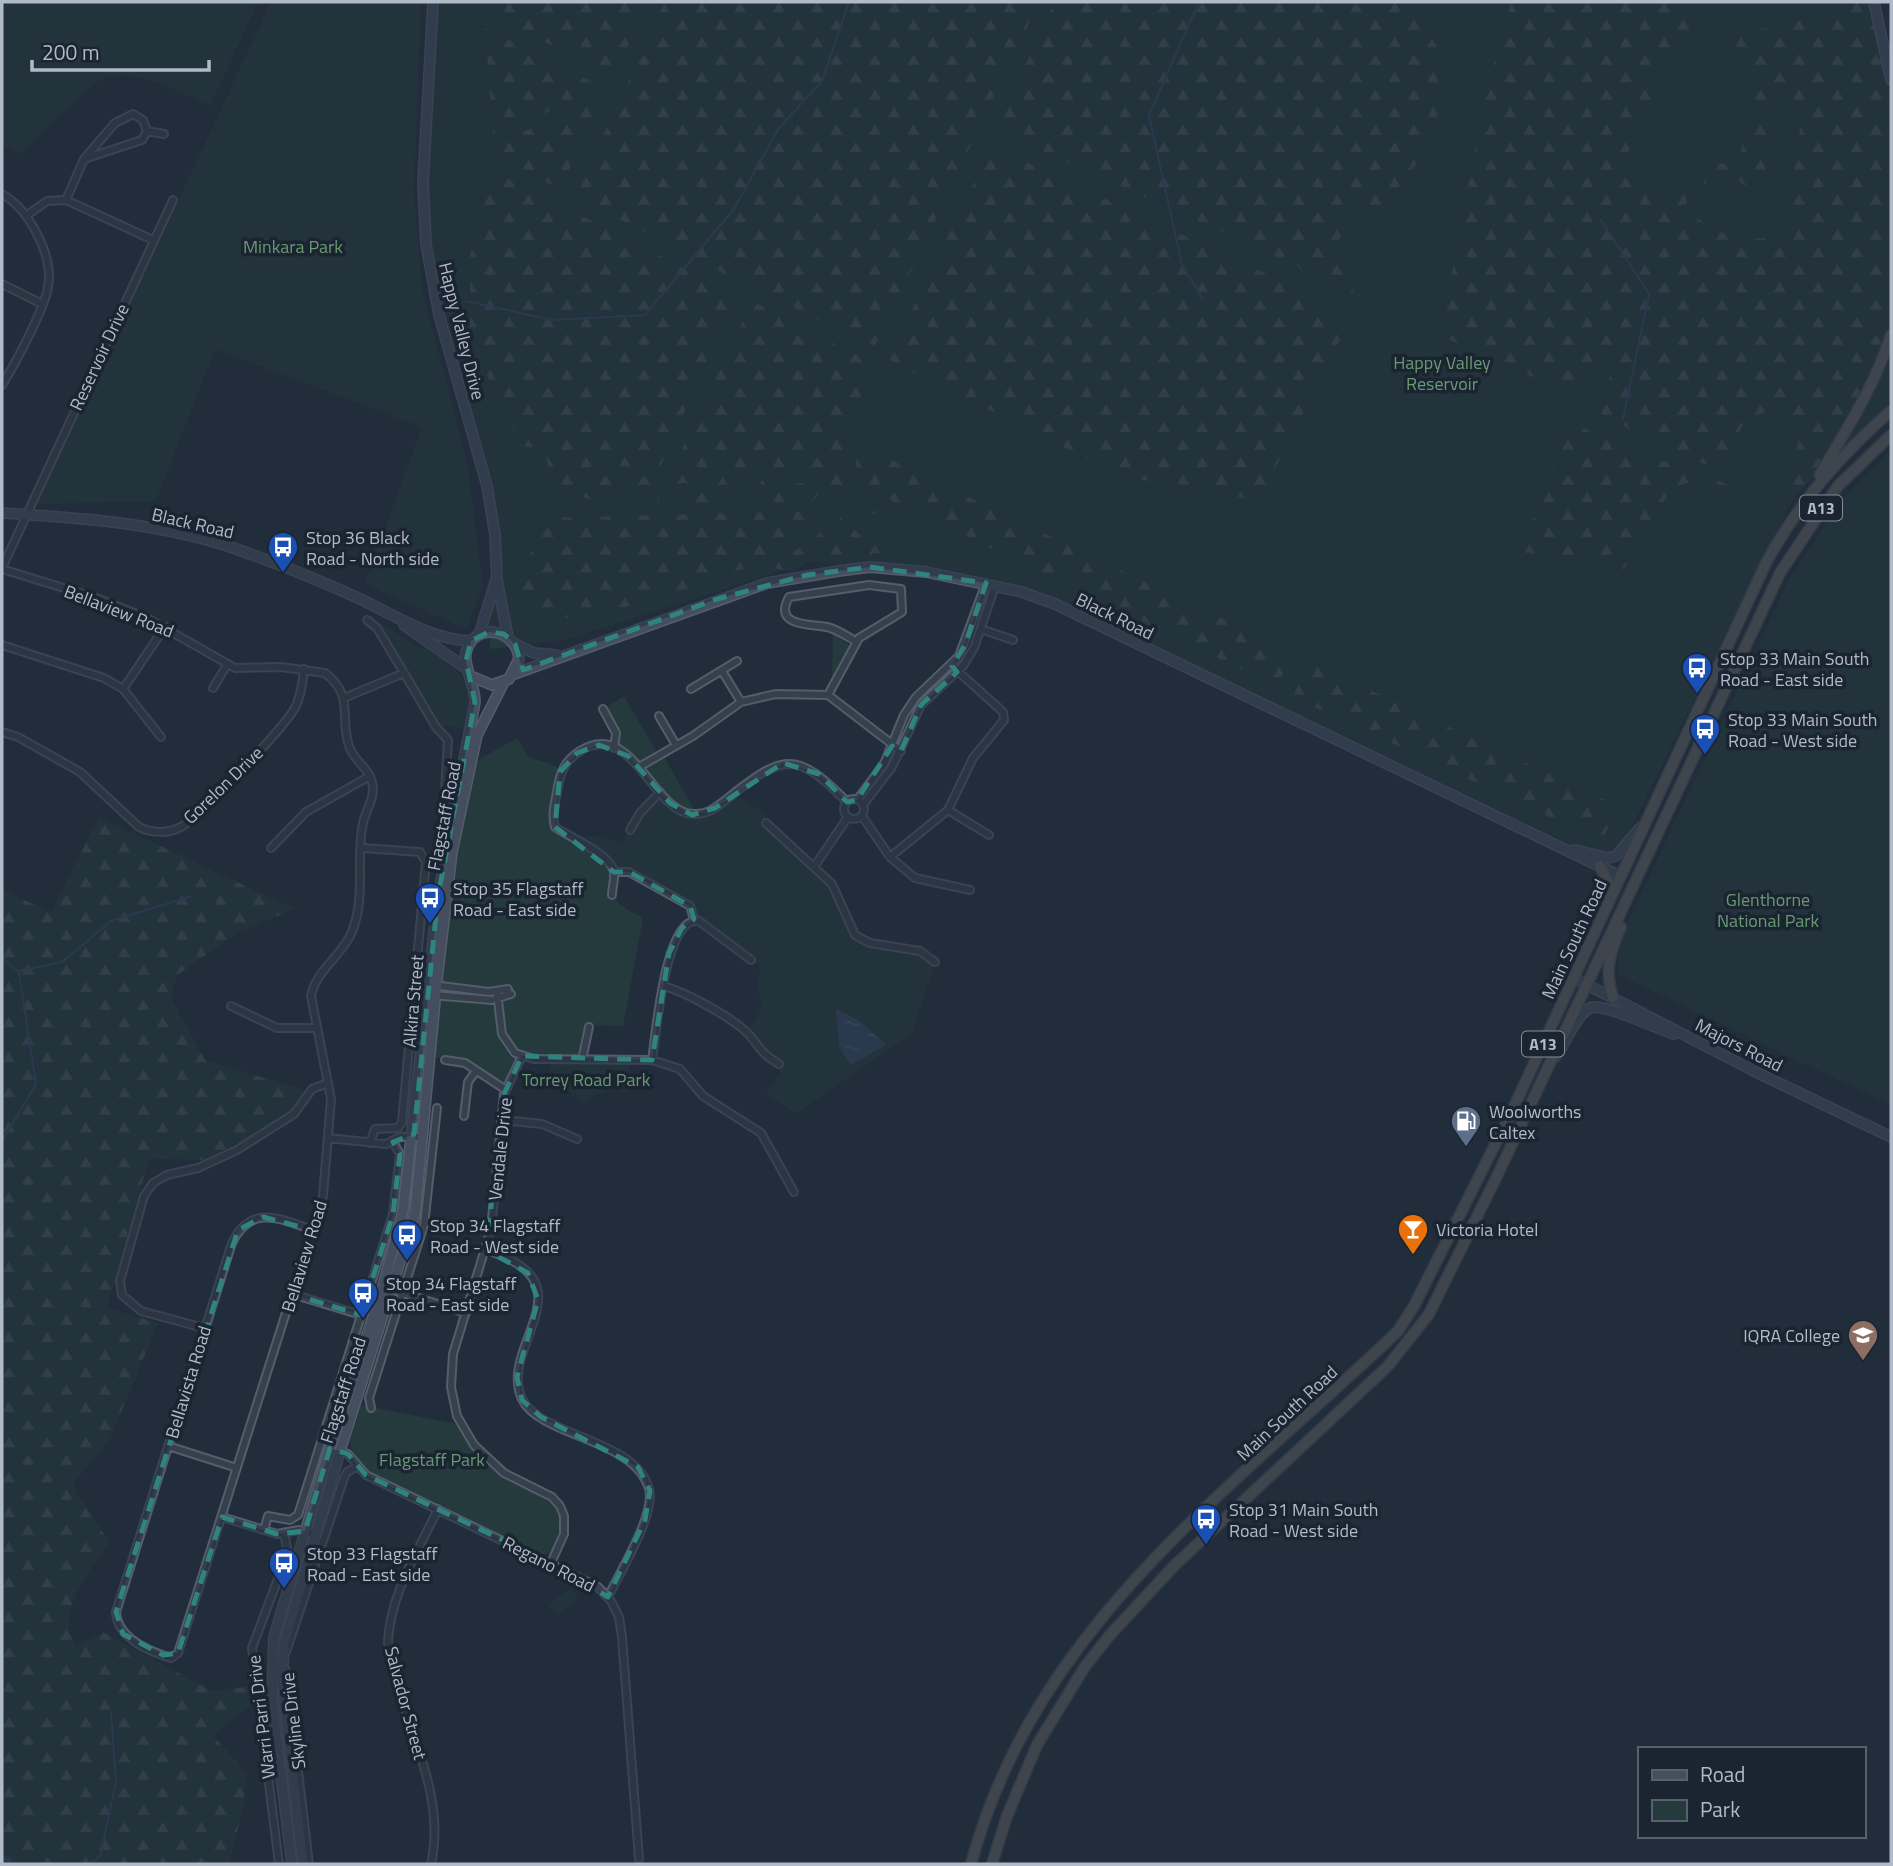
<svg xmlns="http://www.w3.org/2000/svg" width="1893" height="1866" font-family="'Titillium Web',sans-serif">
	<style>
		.green { fill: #243a3d }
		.forest { fill: url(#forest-firs) }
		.water { fill: url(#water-ripples) }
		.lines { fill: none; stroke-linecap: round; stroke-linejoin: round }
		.stream { stroke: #354864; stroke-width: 2 }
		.river { stroke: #354864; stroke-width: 10 }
		.minor-casing { stroke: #545d6a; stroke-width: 10 }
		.secondary-casing { stroke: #545d6a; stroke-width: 12 }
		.trunk-casing { stroke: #414a57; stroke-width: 13 }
		.minor { stroke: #363f4c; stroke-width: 6 }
		.secondary { stroke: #444e5f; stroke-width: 9 }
		.trunk { stroke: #636260; stroke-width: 10 }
		.marked { fill: none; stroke: #2f8480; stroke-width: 5; stroke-dasharray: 14 9; stroke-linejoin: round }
		.labels { text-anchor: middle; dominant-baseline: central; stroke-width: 7; stroke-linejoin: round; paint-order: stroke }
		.shield { fill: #1b2431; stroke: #848d9b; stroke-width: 2 }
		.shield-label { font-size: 16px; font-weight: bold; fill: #b1bac8 }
		.park-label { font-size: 18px; fill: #689973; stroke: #1b2431 }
		.street-label { font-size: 18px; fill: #b1bac8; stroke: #1b2431 }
		.poi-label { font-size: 18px; fill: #b1bac8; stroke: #1b2431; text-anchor: start }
	</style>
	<defs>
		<pattern id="forest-firs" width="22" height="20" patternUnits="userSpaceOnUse" patternTransform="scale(1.75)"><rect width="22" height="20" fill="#243a3d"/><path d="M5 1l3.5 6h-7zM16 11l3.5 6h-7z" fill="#415458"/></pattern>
		<pattern id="water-ripples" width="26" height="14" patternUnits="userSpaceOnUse" patternTransform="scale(1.75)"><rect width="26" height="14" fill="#354864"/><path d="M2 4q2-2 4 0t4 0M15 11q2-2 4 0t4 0" fill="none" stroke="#506079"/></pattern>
	</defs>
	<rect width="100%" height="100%" fill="#222d3c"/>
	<path class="green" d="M2 2H258L210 106C179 92 140 69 106 77 93 80 35 141 21 154L2 146Z
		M271 2H421L414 190 422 290 468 466 483 587 466 629 365 584 422 427 215 349 156 501 37 504Z
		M430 2H1860L1891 106V405L1794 497 1613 865 1035 589 811 561 566 640 490 649 491 497 451 346 424 199Z
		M1891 451V1105L1617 974 1621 937 1791 576 1847 494Z
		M380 622 420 648 425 647C463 673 475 680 464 728L439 725 378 627Z
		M833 633 850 646 835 676 832 675Z
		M624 696 656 751 640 761 615 745 618 739 604 709Z
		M517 738 529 757 556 766 560 772 552 819 555 827 577 838 590 835 621 843 640 813 660 792 643 771 663 755 694 809 692 814 704 813 734 793 767 815 765 820C784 840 817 863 832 884 843 898 844 927 859 937 882 952 912 946 935 962L911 1034 797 1113 766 1095 780 1073 779 1064 744 1029 754 1023 762 1006 758 991 760 967 694 919 690 905 629 872H614C611 904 616 903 643 918L623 1026 589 1025 582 1060 628 1061 629 1082H613L608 1090 593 1096 585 1105 551 1078 549 1060 522 1056 506 1090 465 1063 430 1056 437 979 469 765Z
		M361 1405 457 1424 487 1464 557 1507 562 1524 552 1552 542 1555 367 1472 351 1448 350 1441Z
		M571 1588 578 1599 557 1616 548 1605Z"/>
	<path class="forest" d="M484 2H648L614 77 483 11Z
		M665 2H1039L875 346 750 287 575 196Z
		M1055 2H1409L1438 49 1437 136 1375 219 1357 210 1335 247 1361 309 1354 313 1297 266 995 129Z
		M1511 2H1671L1718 26 1714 37 1691 38 1659 79 1619 174 1669 204 1692 163 1698 165 1686 205C1712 241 1760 245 1799 230L1790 198 1804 102 1775 96 1762 196 1735 179 1704 184 1705 167 1739 160 1761 67 1749 64V54L1734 51 1738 32 1786 26 1847 2H1868L1891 90V333L1885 371 1873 400 1794 497 1790 483 1800 433 1773 410 1747 418 1717 468 1676 454 1594 410 1627 342 1618 336 1578 397 1450 340 1445 333 1447 300 1484 101Z
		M485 28 604 88 493 135Z
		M602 99 560 189 491 156V145Z
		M992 146 1328 303 1323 318 1345 330 1258 502 1201 487 1125 478 888 359Z
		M490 169 736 295 661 465 582 468 584 476 661 477 659 504 646 505 632 493 615 485 611 503 587 499 552 480 544 449 521 446 470 340V256Z
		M752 301 871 363 846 449 842 491 835 500 819 493 810 505 757 507 752 495 765 492 768 486 760 484 763 478 782 483 774 490 777 493C791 490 795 477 810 486L829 482 802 480 798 475C781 483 767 473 750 471 735 468 716 469 700 470L707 483 716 486 724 476 731 479 728 498 715 507 694 505 691 497 686 507 681 508 676 503 681 499 677 495 679 490 688 489 687 483 672 484 673 473 694 476V469L673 468Z
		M1579 426 1630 451 1634 459 1679 463 1732 487 1686 483 1670 491 1624 569 1523 552 1521 545 1536 512 1541 491 1572 427Z
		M856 443 1079 550 1064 583 857 484Z
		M871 507 876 512 854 529 860 535 865 530 871 533 868 540 883 539 896 554 873 553 869 559 860 561 855 553 814 557 793 571 772 568 853 509Z
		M817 511C806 529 791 545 772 556 739 573 550 643 526 610 512 591 537 539 544 518Z
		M1089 555 1292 652 1277 687 1075 588Z
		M1308 661 1619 806 1604 836 1580 831 1293 697Z
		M99 817 294 909 237 933 177 975 171 998 205 1060 304 1090 292 1109 248 1138 203 1160 149 1158 107 1308 158 1323 109 1441 75 1481V1491L109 1542C91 1570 53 1612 76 1646L103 1632 212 1691 252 1686 254 1703 213 1735 246 1773 244 1804 229 1864H2V890L51 912Z"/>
	<path class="water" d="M836 1009 860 1021 886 1045 850 1065 839 1046Z"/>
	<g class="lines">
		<path class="stream" d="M1199 2 1149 115 1182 265 1202 298
			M1601 220 1649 294 1623 419
			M466 301 552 320 645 315 734 209 779 128 822 81 849 2
			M2 958 19 972 36 1084 2 1141
			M20 971 62 962 111 921 192 896
			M6 1864H7
			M89 1864 100 1857 116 1781 111 1712"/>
		<path class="river" d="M2 1859 6 1864"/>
		<g class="minor-casing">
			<path id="minor" d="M147 131 164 134
				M2 194C29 209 54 256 48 287 45 308 14 366 2 385
				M66 200 84 159 115 123 133 114 143 120 147 131 142 140 84 159
				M26 216 47 201 66 200 153 240
				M2 284 42 304
				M2 568 173 200
				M2 569 96 598 147 618 235 668 281 667 325 673C355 696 339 716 349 746 353 760 369 768 372 782 376 797 366 809 363 823 355 860 367 897 351 934 341 956 315 972 311 996L331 1099 323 1196 178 1653 171 1658C148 1651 117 1638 116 1612L232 1243C251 1204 279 1218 312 1230
				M367 620 377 628 404 673
				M981 629 1013 640
				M2 645 104 678 123 689 161 737
				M722 671 741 702
				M213 688 227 665
				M123 689 165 627
				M691 689 737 661
				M828 695 859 638 902 612 901 589 869 585 789 597C773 627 810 624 827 627 837 629 848 637 857 642
				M344 698 404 673 436 727 448 740 444 808
				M603 709 616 733 614 748
				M659 716 676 745
				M2 732 18 737 80 772 139 827C151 833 168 834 181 827 200 816 286 726 296 706 301 694 303 682 304 669
				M639 767 693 736 741 702 776 694 828 695 901 751
				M844 809a10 10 0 1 1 20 0a10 10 0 1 1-20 0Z
				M857 800 884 764 904 715 916 697 959 656 986 583
				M863 805 892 767 921 705 963 666 974 648 995 586
				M948 810 989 835
				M862 816 890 857 915 878 970 890
				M766 823 832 884 855 935 870 943 920 951 935 962
				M630 830 640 813 660 792
				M271 848 306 812 370 776
				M362 848 420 852 426 862 402 1122 398 1128 375 1129 370 1143
				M890 857 948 810 973 758 1004 720 1003 712 952 666
				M814 867 848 817
				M614 872H629L690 906 694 919
				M612 895C612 888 615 879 614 872 611 854 569 837 555 827 551 814 556 800 558 786 561 770 566 760 580 751 633 717 653 816 695 814 709 814 718 806 728 798 783 754 796 750 847 802
				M433 985 489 992 508 989
				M664 986C687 993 725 1014 743 1029 759 1042 755 1050 779 1064
				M497 992 502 1034 515 1053 534 1059 652 1060 680 1069 703 1096 761 1133 794 1192
				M432 995 492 1000 511 994
				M231 1006 277 1028H317
				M522 1056 504 1094 491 1229 453 1354 451 1387 457 1416 474 1445 504 1473 552 1497 560 1506 564 1516V1534L551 1563
				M445 1060 465 1063 506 1090
				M582 1060 589 1027
				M652 1060C656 1035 665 914 699 921L751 960
				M464 1116 468 1082 476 1071
				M502 1120 542 1124 577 1139
				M328 1138 386 1144 400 1137H422
				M486 1250C594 1283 497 1346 522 1399 540 1437 635 1438 649 1489 656 1514 620 1572 608 1597
				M387 1288 466 1313
				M292 1294 361 1315
				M204 1328 141 1311 122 1295 120 1281 144 1196 153 1183 167 1175 198 1168 237 1150 294 1114 312 1089 328 1083
				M371 1408 369 1398 424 1225 437 1108
				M168 1446 237 1468
				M339 1451 348 1454 366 1475 598 1587 611 1601 619 1617 622 1637 639 1859
				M222 1517 277 1534 299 1530 315 1534
				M264 1530 268 1516 290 1520 298 1515 393 1214 400 1154 393 1142
				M286 1652 344 1478 347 1472 356 1467
				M286 1670 309 1864
				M279 1864 252 1648 288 1552 284 1534
				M431 1864C448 1787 398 1717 388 1642 390 1595 418 1551 438 1509"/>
		</g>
		<g class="secondary-casing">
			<path id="secondary" d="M433 2 423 183 426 244 439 315 487 486 495 535 497 580 508 637
				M1874 2 1891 80
				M2 513C81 518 163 523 239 550 279 564 319 580 358 598 394 615 431 640 471 641
				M404 625 467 669
				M479 635 496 580
				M515 644 534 653 556 655
				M514 674 767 583 838 571 870 567 926 572 1022 592 1055 604 1620 876
				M1575 850 1607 858 1616 856 1641 827
				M1574 978 1756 1072 1891 1137
				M1555 1057C1567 1042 1575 1015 1592 1007 1611 1006 1652 1027 1674 1034
				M292 1864 272 1702 274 1637 330 1448 383 1286 403 1211 438 896 475 702C475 685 463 665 466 653 473 620 517 629 519 659L509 679 492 685 473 677
				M303 1864 282 1681 284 1644 340 1451 415 1214 437 979 452 852 477 735 504 682"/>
		</g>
		<g class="trunk-casing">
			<path id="trunk" d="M1820 475C1848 426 1873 390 1891 335
				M1600 866 1607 880 1610 900
				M1613 997C1604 972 1610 951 1621 927
				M971 1864C1033 1634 1214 1503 1380 1348L1398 1331 1414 1306 1512 1111 1766 563C1798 503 1840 455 1891 411
				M992 1864 1007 1816 1037 1745 1084 1668 1109 1636 1174 1566 1388 1366 1429 1314 1497 1176 1780 573 1838 486 1891 435"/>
		</g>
		<use href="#minor" class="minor"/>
		<use href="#secondary" class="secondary"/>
		<use href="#trunk" class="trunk"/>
	</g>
	<path d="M0 0H1893V1866H0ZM870 567 986 583 965 645 952 666 957 672 921 705 901 751 892 746 857 800 847 802 819 774 783 763 715 808 692 815 670 803 628 756 599 745 577 753 560 772 555 827 614 872H629L690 906 694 919 682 928 669 953 652 1060 522 1056 504 1094 486 1250 528 1273 538 1300 517 1377 522 1400 541 1417 638 1467 650 1491 645 1520 608 1597 551 1563 366 1475 348 1454 330 1448 305 1531 277 1534 222 1517 178 1653 163 1655 123 1634 116 1612 238 1230 263 1217 312 1230 292 1294 361 1315 393 1214 400 1154 393 1142 414 1134 438 896 475 702 466 661 471 641 489 632 504 634 515 644 523 670 717 599 807 575Z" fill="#222d3c" fill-opacity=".55" fill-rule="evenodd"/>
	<path class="marked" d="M870 567 986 583 965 645 952 666 957 672 921 705 901 751 892 746 857 800 847 802 819 774 783 763 715 808 692 815 670 803 628 756 599 745 577 753 560 772 555 827 614 872H629L690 906 694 919 682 928 669 953 652 1060 522 1056 504 1094 486 1250 528 1273 538 1300 517 1377 522 1400 541 1417 638 1467 650 1491 645 1520 608 1597 551 1563 366 1475 348 1454 330 1448 305 1531 277 1534 222 1517 178 1653 163 1655 123 1634 116 1612 238 1230 263 1217 312 1230 292 1294 361 1315 393 1214 400 1154 393 1142 414 1134 438 896 475 702 466 661 471 641 489 632 504 634 515 644 523 670 717 599 807 575Z"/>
	<defs>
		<g id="bus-pin" transform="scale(1.575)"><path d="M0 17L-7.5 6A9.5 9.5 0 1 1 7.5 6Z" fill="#1a4fb4" stroke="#1b2431"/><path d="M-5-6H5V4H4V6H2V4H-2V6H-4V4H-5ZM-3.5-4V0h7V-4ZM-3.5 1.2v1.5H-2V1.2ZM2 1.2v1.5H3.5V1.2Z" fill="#fff"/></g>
		<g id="fuel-pin" transform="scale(1.575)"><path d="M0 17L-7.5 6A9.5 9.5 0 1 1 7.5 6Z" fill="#5c6f8a" stroke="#1b2431"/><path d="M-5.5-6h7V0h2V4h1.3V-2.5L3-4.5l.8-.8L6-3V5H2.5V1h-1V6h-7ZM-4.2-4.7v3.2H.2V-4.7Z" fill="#fff"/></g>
		<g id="bar-pin" transform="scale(1.575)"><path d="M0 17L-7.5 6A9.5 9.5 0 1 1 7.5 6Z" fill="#e8710a" stroke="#1b2431"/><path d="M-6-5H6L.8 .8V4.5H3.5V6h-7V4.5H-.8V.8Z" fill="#fff"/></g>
		<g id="school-pin" transform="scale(1.575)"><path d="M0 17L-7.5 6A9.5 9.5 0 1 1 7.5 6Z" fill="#8d6e63" stroke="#1b2431"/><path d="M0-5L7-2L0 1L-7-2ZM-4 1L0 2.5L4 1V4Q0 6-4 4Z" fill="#fff"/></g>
	</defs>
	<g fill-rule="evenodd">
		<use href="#bus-pin" x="283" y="547"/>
		<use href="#bus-pin" x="1697" y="668"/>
		<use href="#bus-pin" x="1705" y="729"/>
		<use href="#bus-pin" x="430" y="898"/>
		<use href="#fuel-pin" x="1466" y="1121"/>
		<use href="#bar-pin" x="1413" y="1229"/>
		<use href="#bus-pin" x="407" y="1235"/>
		<use href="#bus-pin" x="363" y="1293"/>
		<use href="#school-pin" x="1863" y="1335"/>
		<use href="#bus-pin" x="1206" y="1519"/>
		<use href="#bus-pin" x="284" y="1563"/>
	</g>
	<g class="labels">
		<g class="shield">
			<rect x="1800" y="495.5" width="42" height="25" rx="5"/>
			<rect x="1522" y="1031.5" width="42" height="25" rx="5"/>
		</g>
		<g class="shield-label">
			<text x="1821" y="508">A13</text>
			<text x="1543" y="1044">A13</text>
		</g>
		<g class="park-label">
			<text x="293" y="246">Minkara Park</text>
			<text x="1442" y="362">Happy Valley<tspan x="1442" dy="21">Reservoir</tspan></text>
			<text x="1768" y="899">Glenthorne<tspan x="1768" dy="21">National Park</tspan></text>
			<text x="586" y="1079">Torrey Road Park</text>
			<text x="432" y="1459">Flagstaff Park</text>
		</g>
		<g class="street-label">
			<text transform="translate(462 331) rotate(76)">Happy Valley Drive</text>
			<text transform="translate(99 357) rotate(-65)">Reservoir Drive</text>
			<text transform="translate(193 523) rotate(13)">Black Road</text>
			<text transform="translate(119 611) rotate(21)">Bellaview Road</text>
			<text transform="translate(1115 616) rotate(26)">Black Road</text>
			<text transform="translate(223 785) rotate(-44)">Gorelon Drive</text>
			<text transform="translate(444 816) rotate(-79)">Flagstaff Road</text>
			<text transform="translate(1574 939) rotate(-65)">Main South Road</text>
			<text transform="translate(413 1001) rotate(-85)">Alkira Street</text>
			<text transform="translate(1739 1045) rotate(27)">Majors Road</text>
			<text transform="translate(500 1149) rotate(-84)">Vendale Drive</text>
			<text transform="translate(304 1256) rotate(-73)">Bellaview Road</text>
			<text transform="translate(188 1382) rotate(-73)">Bellavista Road</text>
			<text transform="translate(343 1390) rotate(-72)">Flagstaff Road</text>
			<text transform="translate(1287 1413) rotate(-43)">Main South Road</text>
			<text transform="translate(549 1564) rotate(27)">Regano Road</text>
			<text transform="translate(406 1703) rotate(75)">Salvador Street</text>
			<text transform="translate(261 1717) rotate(-97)">Warri Parri Drive</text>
			<text transform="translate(293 1721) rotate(-97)">Skyline Drive</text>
		</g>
		<g class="poi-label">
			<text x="306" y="537">Stop 36 Black<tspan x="306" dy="21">Road - North side</tspan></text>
			<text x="1720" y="658">Stop 33 Main South<tspan x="1720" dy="21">Road - East side</tspan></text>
			<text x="1728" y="719">Stop 33 Main South<tspan x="1728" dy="21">Road - West side</tspan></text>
			<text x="453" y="888">Stop 35 Flagstaff<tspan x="453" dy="21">Road - East side</tspan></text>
			<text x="1489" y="1111">Woolworths<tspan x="1489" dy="21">Caltex</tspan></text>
			<text x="430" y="1225">Stop 34 Flagstaff<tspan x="430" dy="21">Road - West side</tspan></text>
			<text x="1436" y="1229">Victoria Hotel</text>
			<text x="386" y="1283">Stop 34 Flagstaff<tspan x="386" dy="21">Road - East side</tspan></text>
			<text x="1840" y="1335" text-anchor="end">IQRA College</text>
			<text x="1229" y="1509">Stop 31 Main South<tspan x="1229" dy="21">Road - West side</tspan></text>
			<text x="307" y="1553">Stop 33 Flagstaff<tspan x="307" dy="21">Road - East side</tspan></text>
		</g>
	</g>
	<rect width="1893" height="1866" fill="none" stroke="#b1bac8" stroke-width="7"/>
	<rect x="1638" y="1747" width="228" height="91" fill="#1b2431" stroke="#57606d" stroke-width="2"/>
	<rect x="1652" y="1770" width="35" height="10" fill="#444e5f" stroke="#57606d" stroke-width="2"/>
	<text x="1700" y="1782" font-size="21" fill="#b1bac8">Road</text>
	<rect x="1652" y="1800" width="35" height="21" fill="#243a3d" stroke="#57606d" stroke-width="2"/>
	<text x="1700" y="1817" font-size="21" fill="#b1bac8">Park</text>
	<path d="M32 60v10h177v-10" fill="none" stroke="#b1bac8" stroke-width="3.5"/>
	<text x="42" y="60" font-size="21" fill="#b1bac8" stroke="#1b2431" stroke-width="5" paint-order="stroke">200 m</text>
</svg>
